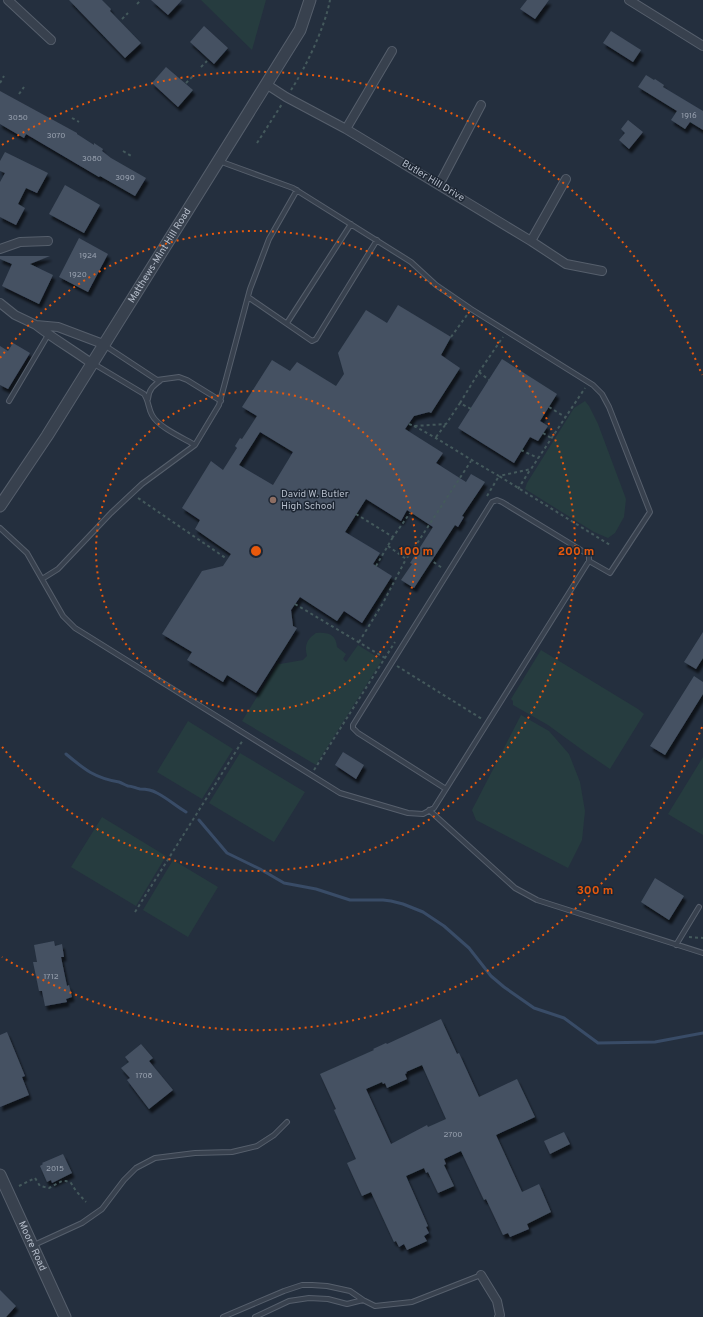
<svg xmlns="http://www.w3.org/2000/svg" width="703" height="1317" font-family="Overpass,sans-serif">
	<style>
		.green { fill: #263c3f }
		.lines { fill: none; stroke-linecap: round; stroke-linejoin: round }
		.stream { stroke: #394c67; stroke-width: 3 }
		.building { fill: #455162; fill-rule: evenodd; filter: url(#shadow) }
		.service-casing { stroke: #565f6c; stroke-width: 6 }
		.minor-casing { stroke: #565f6c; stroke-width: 10 }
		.tertiary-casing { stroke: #565f6c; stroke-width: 13 }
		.path { stroke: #44595c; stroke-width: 2; stroke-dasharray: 3 3; stroke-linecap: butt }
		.service { stroke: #38414e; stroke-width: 4 }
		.minor { stroke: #38414e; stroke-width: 8 }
		.tertiary { stroke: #38414e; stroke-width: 11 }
		.ring { fill: none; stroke: #e8590c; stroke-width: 2; stroke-dasharray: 2 4 }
		.education-dot { fill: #8d6e63; stroke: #1d2633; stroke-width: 1.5 }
		.labels { text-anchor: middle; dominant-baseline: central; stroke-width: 3; stroke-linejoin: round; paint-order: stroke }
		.number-label { font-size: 8px; fill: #98a1af }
		.street-label { font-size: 10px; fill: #b4bcc9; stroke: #1d2633 }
		.poi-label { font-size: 10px; fill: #b4bcc9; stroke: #1d2633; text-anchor: start }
		.centre { fill: #e8590c; stroke: #1d2633; stroke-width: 2 }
		.ring-label { font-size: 12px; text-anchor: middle; font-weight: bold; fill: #e8590c; stroke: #1d2633; stroke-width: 3; stroke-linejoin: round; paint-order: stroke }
	</style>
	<defs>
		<filter id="shadow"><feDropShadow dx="2.5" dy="4.5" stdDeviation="1" flood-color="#0009"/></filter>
	</defs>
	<rect width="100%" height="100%" fill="#242f3e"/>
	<path class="green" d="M201 0H266L252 50Z
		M585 401 589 406 598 424 626 499 624 517 615 533 608 538 594 532 525 489 527 483 574 408Z
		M316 633C328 632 336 634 337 647L346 654 343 659 346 662 358 645 382 660 316 765 242 721 278 663 280 664 303 660 307 656C304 646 307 639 316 633Z
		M541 650 638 709 644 714 610 769 585 752 548 725 513 705V701L511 699Z
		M521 715 549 731 569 754 580 782 585 811 582 840 568 868 476 820 472 810Z
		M188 721 233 749 202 799 157 772Z
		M240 753 305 792 274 842 209 803Z
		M703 757V835L668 814Z
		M102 817 166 856 136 906 71 867Z
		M173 860 218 887 188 937 143 910Z"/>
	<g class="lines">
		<path class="stream" d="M66 754C85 770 95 778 119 782 122 783 125 785 128 786 132 786 135 788 140 789 145 789 152 790 157 793 167 798 176 806 186 812
			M199 820 227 853 260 869 284 883 316 889 350 900H383L391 901 403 904 423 912 444 926 469 948 491 976 504 987 534 1008 564 1018 598 1043 655 1042 703 1033"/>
	</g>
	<path class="building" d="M69 0H102L111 9 110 11 141 43 125 58Z
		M151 0H182L168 15Z
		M527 0H549L535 19 520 9Z
		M204 26 228 48 214 64 190 42Z
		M611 31 641 50 633 62 603 43Z
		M166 67 193 90 178 107 152 83Z
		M646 75 654 80 655 79 664 85 663 87 703 111V130L690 122 685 129 671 120 677 111 638 87Z
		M0 91 77 133V134L94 145V143L103 149 102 151 111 158 146 178 135 196 100 176 99 177 26 134 24 138 0 124Z
		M628 120 643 132 629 149 619 140 625 133 621 129Z
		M5 152 48 173 37 193 26 188 18 204 25 208 16 225 0 217V182L5 173 0 171V161Z
		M65 185 100 205 84 233 49 214Z
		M79 238 108 254 88 292 59 277Z
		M0 256H50L30 264 53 275 39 304 2 286 12 264 0 259Z
		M398 305 451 337 441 355 460 368 431 413 429 412 414 416 405 429 443 453 436 463 466 482 471 474 485 482 462 516 464 517 458 527 455 525 414 588 401 580 412 564 410 563 433 527 407 510 401 521 366 499 345 532 380 553 373 564 392 576 362 623 344 611 337 621 300 597 291 610 293 626 297 628 256 693 227 675 223 682 187 660 192 652 162 634 202 571 223 566 231 554 195 529 200 520 182 508 211 461 223 470 237 448 235 446 240 438 242 439 257 416 242 407 272 360 290 371 297 362 336 386 344 374 338 353 366 310 387 323ZM260 432 293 452 273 485 239 465Z
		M13 343 30 353 8 389 0 385V346L8 351Z
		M502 359 557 394 540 421 548 426 538 441 530 437 514 463 458 428Z
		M703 632V658L696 669 684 662Z
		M694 676 703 682V694L665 755 650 746Z
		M343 752 364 765 356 779 335 765Z
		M655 878 684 896 669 920 641 902Z
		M54 941 55 946 62 944 64 957H61L67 986 69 985 72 997 66 999 67 1002 45 1006 42 991H39L33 962H37L34 945Z
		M441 1019 457 1054 459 1053 479 1097 517 1079 535 1117 496 1135 522 1192 539 1184 551 1212 527 1224 529 1229 510 1237 508 1233 503 1235 486 1199 484 1200 461 1151 444 1159 446 1164 444 1165 454 1186 438 1193 428 1172 426 1173 424 1168 406 1176 428 1226 426 1227 429 1233 424 1236 427 1241 407 1250 404 1244 399 1247 396 1241 394 1242 371 1192 362 1196 347 1163 356 1159 334 1110 336 1109 320 1074 374 1050 373 1049 386 1043 387 1044ZM422 1065 446 1119 428 1127 427 1125 391 1144 366 1089 382 1082 383 1084 385 1083 387 1088 407 1079 405 1074 407 1073 406 1072Z
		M7 1032 25 1076 22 1077 29 1095 0 1107V1035Z
		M141 1044 153 1058 149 1061 173 1090 149 1109 127 1080 130 1078 121 1068 129 1062 125 1057Z
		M564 1132 570 1144 550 1154 544 1141Z
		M63 1154 72 1173 52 1183 51 1180 47 1182 40 1166 43 1164 42 1163Z
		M0 1290 16 1306 6 1317H0Z"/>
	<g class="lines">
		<g class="service-casing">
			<path id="service" d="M248 297 312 341 316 339 377 240
				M287 323 351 224
				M104 345 157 380 179 377 187 380 221 401
				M94 364 144 394C149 401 148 408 152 415 158 427 183 438 195 445
				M148 399C149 389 153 386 161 380
				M9 401 48 335
				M0 528 27 553 63 616 75 628 340 793 408 813 423 814 434 808 589 561 610 573 650 512 609 407 602 394 593 385 471 309 436 285 411 262 293 188 219 161
				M42 579 58 569 111 513 142 484 195 445 219 405 250 289 269 239 297 190
				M446 789 358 733 353 728V725L492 502 497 500 502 502 589 555V561
				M429 810 515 888 537 900 703 953
				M676 945 699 907
				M34 1245 82 1223 102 1209 124 1180 136 1168 155 1158 195 1153 232 1152 257 1146 274 1135 287 1122
				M223 1317 284 1291 302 1285H312L327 1286 350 1291 363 1300 375 1306 412 1302 481 1275
				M255 1317 289 1301 309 1298 328 1299 347 1304 363 1300"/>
		</g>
		<g class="minor-casing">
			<path id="minor" d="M8 0 51 40
				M629 0 703 46
				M266 84 286 97 346 129 531 241 566 264 602 271
				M346 129 392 51
				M439 185 481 105
				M531 241 566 179
				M0 249 20 242 48 241
				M0 303 15 315 36 325
				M91 363C73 350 54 339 36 325L58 327 103 344
				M481 1275 497 1301 500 1315 499 1317"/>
		</g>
		<g class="tertiary-casing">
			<g id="tertiary">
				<path id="s1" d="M0 506 47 436 300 30 310 0"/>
				<path id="s2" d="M0 1175 65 1317"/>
			</g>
		</g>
		<path class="path" d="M137 4 141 0
			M122 19 128 13
			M201 67 207 61
			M0 83 4 76
			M186 83 193 76
			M291 90C306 67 325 27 330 0
			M19 94 24 87
			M72 118 79 122
			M257 143 282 104
			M123 151 133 157
			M451 337 467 315
			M479 372 489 380
			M460 403 479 372 503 337
			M549 407 565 417
			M409 424 414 426 446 424 460 403 471 409
			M414 426C443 441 470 460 499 476L531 469 585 388
			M543 433 551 438
			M436 437 446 424
			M521 450 538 458
			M518 489 530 470
			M487 496 499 476 610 545
			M138 498 227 559
			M356 514 393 537 410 513
			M388 546 406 559 414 548 442 568
			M414 548 471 461
			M376 566 393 537
			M295 604 385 658
			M359 642 383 603 406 559
			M397 666 482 719
			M314 770 395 642
			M135 912 243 740
			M689 937 703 938
			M19 1186 35 1178 40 1186 49 1188 62 1181H66L71 1183 76 1191 86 1202"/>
		<use href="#service" class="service"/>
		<use href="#minor" class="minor"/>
		<use href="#tertiary" class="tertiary"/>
	</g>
	<g class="ring">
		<circle cx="256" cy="551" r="160"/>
		<path d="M0 358A320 320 0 1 1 0 744"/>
		<path d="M702 727A479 479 0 0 1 2 957M2 145A479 479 0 0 1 702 375"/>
	</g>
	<circle class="education-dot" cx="273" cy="500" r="4"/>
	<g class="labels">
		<g class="number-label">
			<text x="689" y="116">1916</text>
			<text x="18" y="118">3050</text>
			<text x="56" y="136">3070</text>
			<text x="92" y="159">3080</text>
			<text x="125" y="178">3090</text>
			<text x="88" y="256">1924</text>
			<text x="78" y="275">1920</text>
			<text x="51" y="977">1712</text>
			<text x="144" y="1076">1708</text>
			<text x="453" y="1135">2700</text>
			<text x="55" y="1169">2015</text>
		</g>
		<g class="street-label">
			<text transform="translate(433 181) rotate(31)">Butler Hill Drive</text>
			<text stroke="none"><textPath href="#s1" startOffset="297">Matthews-Mint Hill Road</textPath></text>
			<text stroke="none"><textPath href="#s2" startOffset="78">Moore Road</textPath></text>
		</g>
		<g class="poi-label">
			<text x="281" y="494">David W. Butler<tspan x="281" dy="12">High School</tspan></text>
		</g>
	</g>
	<circle cx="256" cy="551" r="6" class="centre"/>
	<g class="ring-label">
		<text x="416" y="555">100 m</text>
		<text x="576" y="555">200 m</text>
		<text x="595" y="894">300 m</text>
	</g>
</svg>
